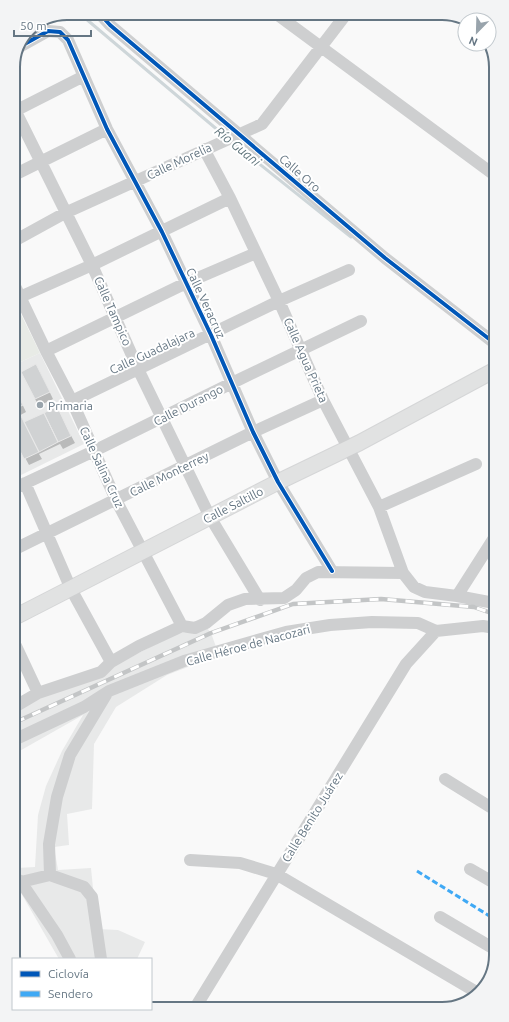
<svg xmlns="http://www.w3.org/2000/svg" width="509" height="1022" font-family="Ubuntu,sans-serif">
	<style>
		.built { fill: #e8e9e9 }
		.green { fill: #e8ebe6 }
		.shadow { fill: #0003 }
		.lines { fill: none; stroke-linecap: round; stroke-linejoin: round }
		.stream { stroke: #ced6d9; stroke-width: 3 }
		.building { fill: #d0d2d3; stroke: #e8e8e8 }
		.major-casing { stroke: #d5d6d7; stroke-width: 17 }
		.minor { stroke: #cecfd0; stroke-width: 12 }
		.major { stroke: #e1e2e2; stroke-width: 15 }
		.rail-casing { stroke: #c3c5c6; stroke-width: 4.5 }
		.rail { stroke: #fff; stroke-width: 3; stroke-dasharray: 9; stroke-linecap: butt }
		.quiet { stroke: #3fa9f5; stroke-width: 3; stroke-dasharray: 6 3; stroke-linecap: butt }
		.cycleway-casing { stroke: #fff; stroke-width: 6 }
		.cycleway { stroke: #0057b8; stroke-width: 4 }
		.poi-dot { fill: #99a4ac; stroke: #fff; stroke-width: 1.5 }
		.labels { text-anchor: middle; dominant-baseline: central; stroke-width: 4; stroke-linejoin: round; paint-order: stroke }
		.street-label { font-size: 12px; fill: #657683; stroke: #fff }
		.poi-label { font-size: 12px; fill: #657683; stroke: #fff; text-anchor: start }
		.water-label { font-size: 13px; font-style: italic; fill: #60757c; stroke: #fff }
		.rim { fill: none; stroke: #657683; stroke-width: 2 }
	</style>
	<rect width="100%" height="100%" fill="#f9f9f9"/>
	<path class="built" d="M40 353 84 444 21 475 15 463 14 365Z
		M207 628 211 633 219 655 167 675 116 707 94 744 92 809 67 814 69 845 54 847 58 870 91 868 97 929 118 930 145 942 137 959H59L17 886V868L35 867 38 815 46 786 62 751 83 715 16 753V698L48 685 115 665 176 634Z"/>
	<path class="green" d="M14 300 40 353 14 365Z"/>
	<path class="shadow" d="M40 372 53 399 39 406 35 399Z
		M15 389 26 412 15 418Z
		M60 415 75 443 63 449 60 444 39 454 42 459 29 465 15 439V420L21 417 24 423Z"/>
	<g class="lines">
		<path class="stream" d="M79 13 226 137
			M232 142 351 237"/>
	</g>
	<path class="building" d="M36 364 50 392 35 399 21 372Z
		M14 388 23 405 15 409Z
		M57 406 71 436 58 442 44 413Z
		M44 413 58 442 39 452 24 422Z
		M21 416 39 452 24 459 15 441V419Z"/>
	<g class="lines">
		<g class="major-casing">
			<path id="major" d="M15 617 278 482 359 443 493 371"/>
		</g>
		<path class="minor" d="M99 13 110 25 385 258 493 342
			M275 13 493 174
			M21 46 48 31 60 32 68 40 107 129 162 232 211 335 253 432 278 482 332 571
			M13 106 92 265 138 369 210 517 260 600
			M13 112 84 76
			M204 149 230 198 279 301 323 400 379 507 403 573 414 587 425 592 457 596 494 603
			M14 175 107 129
			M14 241 65 213 262 124 347 13
			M14 284 46 351 72 401 116 500 182 626
			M20 297 92 265 230 198
			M46 351 186 283 256 253
			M72 401 279 301 349 270
			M25 483 71 589 111 662
			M15 488 94 451 232 383 361 321
			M379 507 476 464
			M15 549 253 432 323 400
			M457 596 494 538
			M16 646 38 693
			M16 706 38 693 101 672 111 662 139 646 182 626 195 628 206 623 228 605 245 599 284 598 296 590 306 578 318 572 403 573
			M16 739 84 707 109 691 184 661 286 632 330 625 372 622 418 623 436 631 483 626 495 628
			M445 779 495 810
			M190 860 240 863 276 874 478 993
			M470 869 496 884
			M50 875 49 844 57 797 70 755 106 695
			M50 875 84 887 92 897 101 959
			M17 879 21 882 57 935 70 959
			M21 882 50 875
			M440 917 496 950
			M195 1008 406 664 436 631"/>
		<use href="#major" class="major"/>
		<g class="rail-casing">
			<path id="rail" d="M16 722 211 633 293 604 381 599 474 607 494 614"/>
		</g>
		<use href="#rail" class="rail"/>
		<path class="quiet" d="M417 871 496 920"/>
		<g class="cycleway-casing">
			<path id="cycleway" d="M99 13 110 25 385 258 493 342
				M21 46 48 31 60 32 68 40 107 129 162 232 211 335 253 432 278 482 332 571"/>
		</g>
		<use href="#cycleway" class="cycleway"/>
	</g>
	<circle class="poi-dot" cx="40" cy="405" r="4"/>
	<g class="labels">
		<g class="street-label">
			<text transform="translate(179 161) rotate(-25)">Calle Morelia</text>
			<text transform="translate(300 173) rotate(41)">Calle Oro</text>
			<text transform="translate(206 303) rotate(65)">Calle Veracruz</text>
			<text transform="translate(113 311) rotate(66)">Calle Tampico</text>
			<text transform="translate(152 351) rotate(-25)">Calle Guadalajara</text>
			<text transform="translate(306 360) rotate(66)">Calle Agua Prieta</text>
			<text transform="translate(188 405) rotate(-27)">Calle Durango</text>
			<text transform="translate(102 467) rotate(65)">Calle Salina Cruz</text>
			<text transform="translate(169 474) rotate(-26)">Calle Monterrey</text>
			<text transform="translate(233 505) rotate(-27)">Calle Saltillo</text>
			<text transform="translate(248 645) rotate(-15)">Calle Héroe de Nacozari</text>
			<text transform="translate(312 817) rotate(-58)">Calle Benito Juárez</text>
		</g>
		<g class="poi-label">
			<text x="48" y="405">Primaria</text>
		</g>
		<g class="water-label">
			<text transform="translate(238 146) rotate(39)">Río Guani</text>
		</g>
	</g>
	<path d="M0 0H509V1022H0ZM67 20H442A47 47 0 0 1 489 67V955A47 47 0 0 1 442 1002H67A47 47 0 0 1 20 955V67A47 47 0 0 1 67 20Z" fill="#f3f4f5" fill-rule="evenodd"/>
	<path class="rim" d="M67 20H442A47 47 0 0 1 489 67V955A47 47 0 0 1 442 1002H67A47 47 0 0 1 20 955V67A47 47 0 0 1 67 20Z"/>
	<rect x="12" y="958" width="140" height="52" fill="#ffffff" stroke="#c1c8cd"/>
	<rect x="20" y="971" width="20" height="6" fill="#0057b8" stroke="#c1c8cd"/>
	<text x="48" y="978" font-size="12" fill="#657683">Ciclovía</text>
	<rect x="20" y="991" width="20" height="6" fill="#3fa9f5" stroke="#c1c8cd"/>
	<text x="48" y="998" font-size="12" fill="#657683">Sendero</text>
	<g transform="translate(477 32) rotate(203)"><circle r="19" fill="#ffffff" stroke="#c1c8cd"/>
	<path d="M0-3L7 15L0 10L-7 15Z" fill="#99a4ac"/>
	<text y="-6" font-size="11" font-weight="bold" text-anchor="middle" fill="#657683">N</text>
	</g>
	<path d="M14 30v6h77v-6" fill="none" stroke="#657683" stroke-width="2"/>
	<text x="20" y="30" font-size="12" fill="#657683" stroke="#ffffff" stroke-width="3" paint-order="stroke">50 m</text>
</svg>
